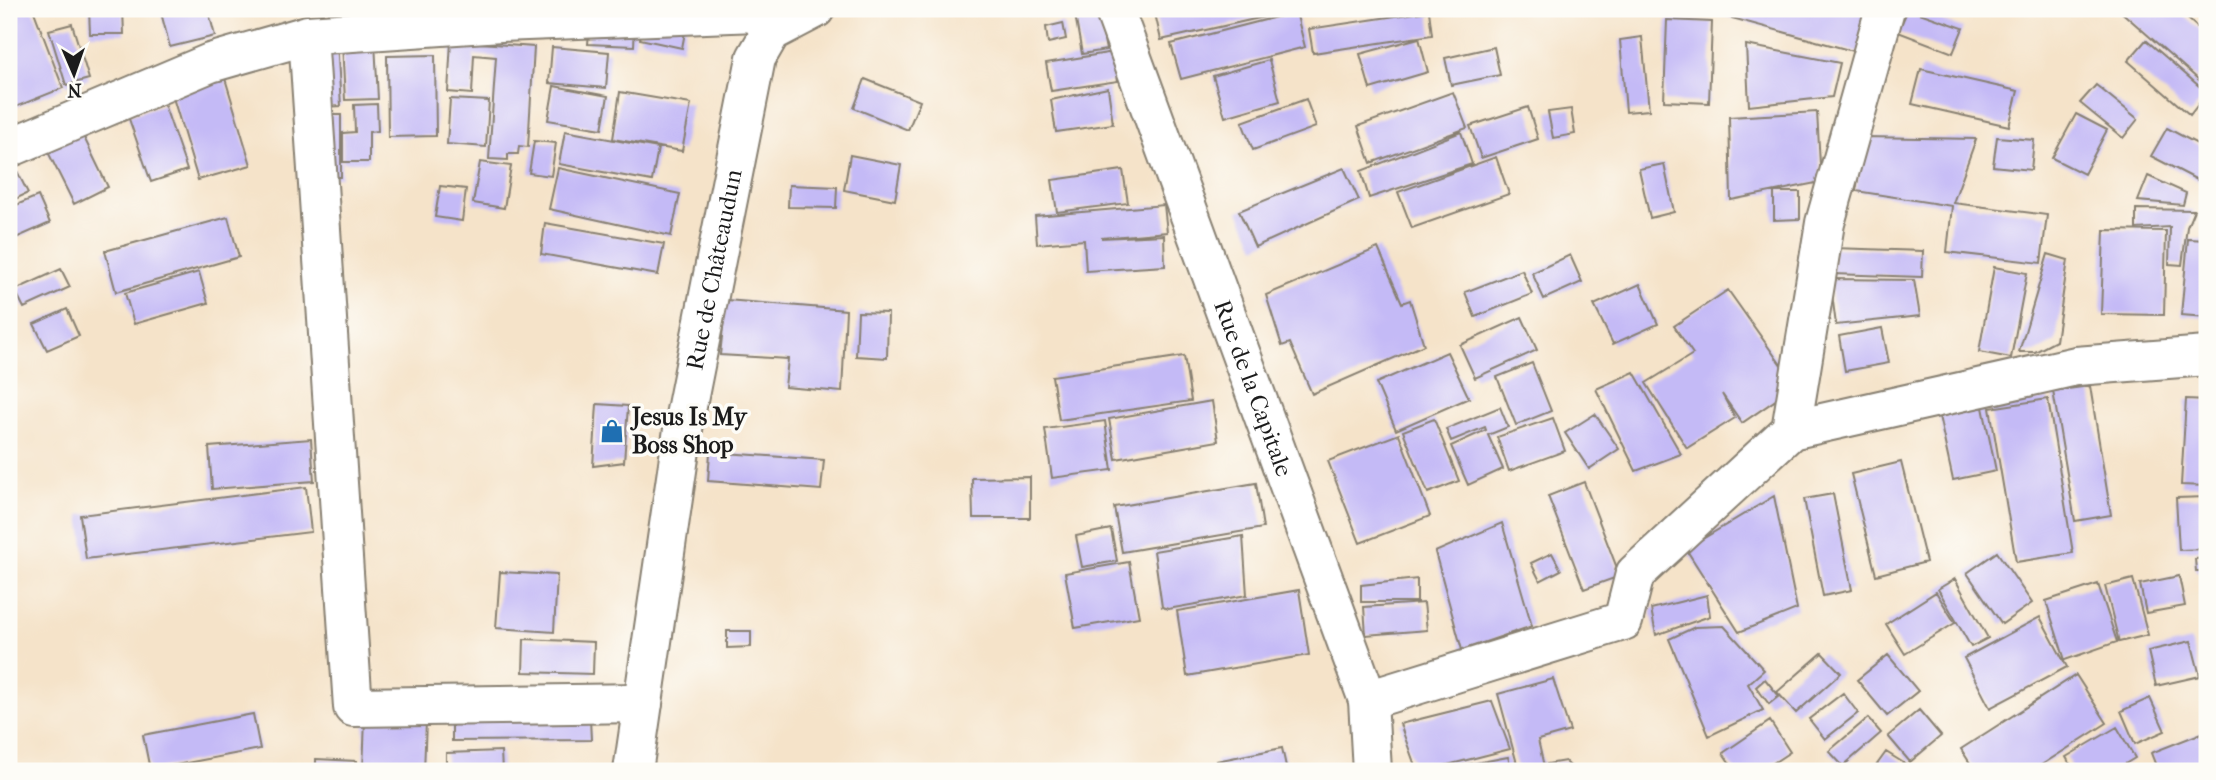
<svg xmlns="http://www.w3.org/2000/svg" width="2216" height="780" font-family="'IM FELL French Canon',serif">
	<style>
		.building { fill: #c4baf6 }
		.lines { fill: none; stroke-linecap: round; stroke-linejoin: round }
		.minor-casing { stroke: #888072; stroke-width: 42 }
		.tertiary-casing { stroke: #888072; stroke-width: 42 }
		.minor { stroke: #fff; stroke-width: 38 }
		.tertiary { stroke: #fff; stroke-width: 38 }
		.labels { text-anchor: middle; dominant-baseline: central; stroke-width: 7; stroke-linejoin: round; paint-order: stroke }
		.street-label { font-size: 24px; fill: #1c1c1c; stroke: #fdfcf7 }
		.poi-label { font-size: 24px; font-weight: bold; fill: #1c1c1c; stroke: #fdfcf7; text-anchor: start }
	</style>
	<rect width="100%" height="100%" fill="#fdfcf7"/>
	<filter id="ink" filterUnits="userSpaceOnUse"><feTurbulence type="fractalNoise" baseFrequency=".0143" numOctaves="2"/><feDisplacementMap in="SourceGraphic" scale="14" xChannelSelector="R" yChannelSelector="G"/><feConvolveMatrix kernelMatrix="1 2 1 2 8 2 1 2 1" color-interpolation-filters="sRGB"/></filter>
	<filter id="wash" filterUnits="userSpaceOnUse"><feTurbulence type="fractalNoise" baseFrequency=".00686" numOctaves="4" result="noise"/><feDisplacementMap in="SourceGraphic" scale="28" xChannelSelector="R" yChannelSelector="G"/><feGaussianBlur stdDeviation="1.57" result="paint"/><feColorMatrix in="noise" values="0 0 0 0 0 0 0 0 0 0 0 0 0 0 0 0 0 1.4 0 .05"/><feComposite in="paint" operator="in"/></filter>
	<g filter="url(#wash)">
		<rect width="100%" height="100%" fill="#f5e3c9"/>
		<g id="blocks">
			<path class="building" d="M9 9H33L63 88 13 108 9 98Z
				M89 9H123L124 34H90Z
				M160 9H208L215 36 170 47Z
				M1074 9H1098L1106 50 1082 54Z
				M1154 9H1295V10L1161 40Z
				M1699 9H1872L1860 53Z
				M1908 9 1963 28 1953 53 1898 32Z
				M2118 9H2177L2207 36V87Z
				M1429 11 1432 35 1313 53 1309 29Z
				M1296 12 1305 47 1181 79 1171 44Z
				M644 17 686 27 682 48 640 39Z
				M1667 20 1712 22 1709 103 1664 101Z
				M590 23 635 26 634 46 588 44Z
				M1063 23 1066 39 1048 43 1046 27Z
				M72 24 89 79 66 85 49 30Z
				M1642 37 1649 110 1626 112 1620 40Z
				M1419 38 1428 72 1370 89 1360 54Z
				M2146 40 2207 93 2190 115 2128 61Z
				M451 41 534 47 528 147 519 146 518 154H508V160L489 159 496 57 474 55 472 94 448 92Z
				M337 42 341 106 307 108 304 44Z
				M375 42 378 99 345 100 342 43Z
				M1746 45 1840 63 1832 97 1749 106Z
				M552 47 609 52 606 88 549 83Z
				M1494 47 1500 75 1451 85 1445 58Z
				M1114 52 1118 81 1051 91 1046 63Z
				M435 55 436 136 388 137 387 56Z
				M1269 60 1280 101 1225 117 1213 76Z
				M1921 69 2018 91 2009 126 1912 104Z
				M224 75 251 165 198 180 171 91Z
				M865 79 920 101 908 130 854 108Z
				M2096 85 2138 119 2123 138 2080 103Z
				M554 86 608 96 602 129 548 120Z
				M1108 88 1113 124 1056 132 1051 100Z
				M620 92 691 104 682 151 613 139Z
				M1453 92 1467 128 1371 163 1358 126Z
				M450 99 489 101 486 147 447 144Z
				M1306 99 1316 127 1253 150 1242 122Z
				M164 104 187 170 151 182 128 116Z
				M377 104 378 131 369 132V162H343V133L355 132 354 105Z
				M1528 107 1538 139 1481 158 1470 126Z
				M1571 109 1575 134 1553 138 1548 112Z
				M1817 112 1821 182 1731 200 1729 117Z
				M2076 114 2107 130 2084 174 2052 158Z
				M307 115H341V177H306Z
				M78 125 108 187 74 204 43 142Z
				M2167 128 2207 149V185L2151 156Z
				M565 131 658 148 652 181 559 164Z
				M1461 132 1472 164 1369 198 1361 171Z
				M1865 137 1976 139 1953 203 2047 215 2041 263 1947 252 1952 206 1856 191Z
				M1997 137 2034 140 2031 170 1993 166Z
				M534 141 556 143 551 176 529 173Z
				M850 155 901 165 895 200 844 190Z
				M1496 157 1509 194 1412 228 1398 192Z
				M12 161 28 193 9 202V162Z
				M480 162 511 166 504 208 473 203Z
				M1664 164 1674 212 1650 218 1639 169Z
				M558 168 680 194 671 236 549 209Z
				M1344 168 1359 200 1255 247 1239 211Z
				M1123 170 1128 203 1057 212 1052 180Z
				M2148 176 2186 193 2183 205 2138 201Z
				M789 185 837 187 836 208 788 207Z
				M440 186 466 189 462 221 435 217Z
				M1774 192H1800V219L1774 220Z
				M38 196 50 223 9 241V208Z
				M1164 205 1167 232 1101 238 1164 235 1165 266 1086 271 1084 240 1037 244 1035 216Z
				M2136 209 2194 210 2187 227 2182 265 2169 264 2170 227 2136 229Z
				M228 217 239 257 116 292 105 251Z
				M545 223 664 244 658 275 541 254Z
				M2104 230 2166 231 2164 315 2101 314Z
				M2188 239 2207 240V317L2181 315Z
				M1378 248 1402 303 1410 300 1424 345 1312 394 1290 343 1282 346 1266 295Z
				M1833 248 1923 251 1922 277 1833 274Z
				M2048 254 2068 260 2056 341 2035 352H2019Z
				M1570 255 1582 282 1544 299 1532 273Z
				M1994 267 2027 273 2011 358 1979 352Z
				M61 269 70 287 24 308 15 290Z
				M1522 270 1532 294 1475 317 1465 292Z
				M199 272 208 303 134 324 125 293Z
				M1830 279 1914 280 1920 316 1836 325Z
				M1640 284 1658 324 1613 344 1594 305Z
				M1728 290 1796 386 1742 423 1722 394 1735 418 1687 448 1646 383 1693 354 1674 326Z
				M726 300 846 310 842 392 785 387 788 359 720 355Z
				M67 309 79 336 47 350 34 324Z
				M858 312 888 313 887 358 856 356Z
				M1522 317 1537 350 1475 378 1460 345Z
				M1882 328 1889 363 1845 371 1839 336Z
				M1447 352 1469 398 1396 430 1376 383Z
				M1184 356 1191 401 1059 420 1052 376Z
				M1532 363 1551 411 1516 425 1497 377Z
				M1634 372 1681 454 1636 471 1596 389Z
				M2090 386 2111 515 2075 521 2053 391Z
				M2048 399 2073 553 2016 562 1990 408Z
				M2186 399 2207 400V486L2181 485Z
				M1212 401 1218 441 1116 459 1109 419Z
				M597 404 628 406 624 462 593 466Z
				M1500 407 1508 427 1488 435 1503 469 1468 485 1451 446 1486 430 1485 427 1451 441 1446 429Z
				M1983 407 1996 471 1953 480 1939 416Z
				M1595 414 1619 449 1589 469 1565 433Z
				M1553 418 1565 451 1509 471 1497 437Z
				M1434 419 1459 481 1428 493 1403 431Z
				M1105 421 1112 470 1052 478 1045 429Z
				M1399 434 1430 516 1360 543 1328 461Z
				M311 439 314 481 212 489 209 447Z
				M710 452 824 460 821 490 708 481Z
				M1901 462 1926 562 1876 575 1851 474Z
				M1030 477V518H973L972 478Z
				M1584 482 1620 576 1584 589 1548 496Z
				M1256 483 1263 528 1122 552 1114 507Z
				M306 487 311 532 86 559 80 515Z
				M1833 494 1852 590 1823 596 1804 499Z
				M1774 496 1797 609 1739 632 1686 549Z
				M2207 497V549L2179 550 2176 498Z
				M1502 523 1532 626 1462 650 1435 552Z
				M1111 529 1117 561 1082 567 1076 536Z
				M1243 536 1247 595 1168 609 1162 607 1154 551Z
				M1997 552 2032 603 2002 624 1967 573Z
				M1552 553 1561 570 1540 581 1531 563Z
				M2207 558V571H2196L2195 559Z
				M1129 562 1139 617 1075 628 1065 573Z
				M500 572 557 575 554 632 496 628Z
				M2179 576 2185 606 2146 613 2140 584Z
				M1417 579V602H1361V585Z
				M1955 579 1988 638 1971 647 1938 589Z
				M2133 579 2148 635 2119 642 2105 586Z
				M2098 584 2117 642 2065 660 2046 601Z
				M1299 590 1309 655 1187 676 1177 611Z
				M1936 592 1955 623 1905 654 1886 624Z
				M1707 595 1710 616 1656 635 1651 609Z
				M1424 603 1427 630 1366 635 1364 607Z
				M2040 617 2067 667 1990 708 1964 658Z
				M1724 626 1764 670 1748 684 1763 710 1709 736 1669 639 1695 627Z
				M727 631H751V647L727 648Z
				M524 639 594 642 593 674 523 672Z
				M2191 641 2200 676 2156 686 2148 651Z
				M1822 653 1841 673 1796 713 1777 692Z
				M1888 655 1918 691 1887 716 1857 680Z
				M2076 675 2107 723 2032 771H1975L1961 749Z
				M1553 679 1570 731 1538 740 1545 771H1519L1498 694Z
				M1765 679 1779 696 1769 704 1756 687Z
				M1843 693 1858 713 1825 739 1809 719Z
				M2150 698 2165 731 2135 744 2121 711Z
				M1492 701 1510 749 1424 771H1417L1400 724Z
				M1919 710 1941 736 1910 762 1888 736Z
				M253 714 260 749 150 770 143 735Z
				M1868 718 1881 733 1843 766 1829 751Z
				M365 719 426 721 424 771H363Z
				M452 719H590L591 740 452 741Z
				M1770 721 1790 752 1761 771H1735L1723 753Z
				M2117 727 2135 758 2113 771H2074L2066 757Z
				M2207 731V771H2158L2151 753Z
				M1282 748 1287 771H1218L1216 761Z
				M501 751 502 771H446V753Z
				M1886 752 1907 765 1903 771 1873 770Z
				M1508 757 1512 771H1439V770Z
				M316 759 357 761V771H316Z
				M1565 761 1575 771H1549L1547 764Z"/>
		</g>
	</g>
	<g filter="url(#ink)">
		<use href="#blocks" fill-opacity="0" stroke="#888072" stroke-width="2"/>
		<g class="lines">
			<g class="minor-casing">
				<path id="minor" d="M308 35 353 707 643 703
					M9 148 210 63 308 35 501 22 757 12 771 32
					M1791 430 1825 223 1885 9
					M1368 700 1623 621 1635 574 1791 430 2076 366 2207 356"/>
			</g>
			<g class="tertiary-casing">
				<g id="tertiary">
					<path id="s1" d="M1114 9 1368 700 1372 771"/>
					<path id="s2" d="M633 771 685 416 756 58 771 32 815 9"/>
				</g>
			</g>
			<use href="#minor" class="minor"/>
			<use href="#tertiary" class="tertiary"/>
		</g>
	</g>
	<defs>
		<g id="shop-bare" transform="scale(1.89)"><path d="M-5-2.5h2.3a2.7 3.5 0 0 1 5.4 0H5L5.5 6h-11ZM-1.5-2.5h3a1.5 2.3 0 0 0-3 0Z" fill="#1f6fb2" stroke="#fdfcf7" stroke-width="2.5" paint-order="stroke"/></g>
	</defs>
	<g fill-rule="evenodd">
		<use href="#shop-bare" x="612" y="431"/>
	</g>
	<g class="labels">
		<g class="street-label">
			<text stroke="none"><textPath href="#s2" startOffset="508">Rue de Châteaudun</textPath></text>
			<text stroke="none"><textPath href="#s1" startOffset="404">Rue de la Capitale</textPath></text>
		</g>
		<g class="poi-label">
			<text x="632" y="417">Jesus Is My<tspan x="632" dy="28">Boss Shop</tspan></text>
		</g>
	</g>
	<rect width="2216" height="780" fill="none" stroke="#fdfcf7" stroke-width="35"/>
	<g transform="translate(74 74) rotate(178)" stroke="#fdfcf7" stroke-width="5" paint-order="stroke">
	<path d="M0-5L12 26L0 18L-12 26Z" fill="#1c1c1c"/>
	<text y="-10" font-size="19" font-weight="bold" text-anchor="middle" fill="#1c1c1c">N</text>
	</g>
</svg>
